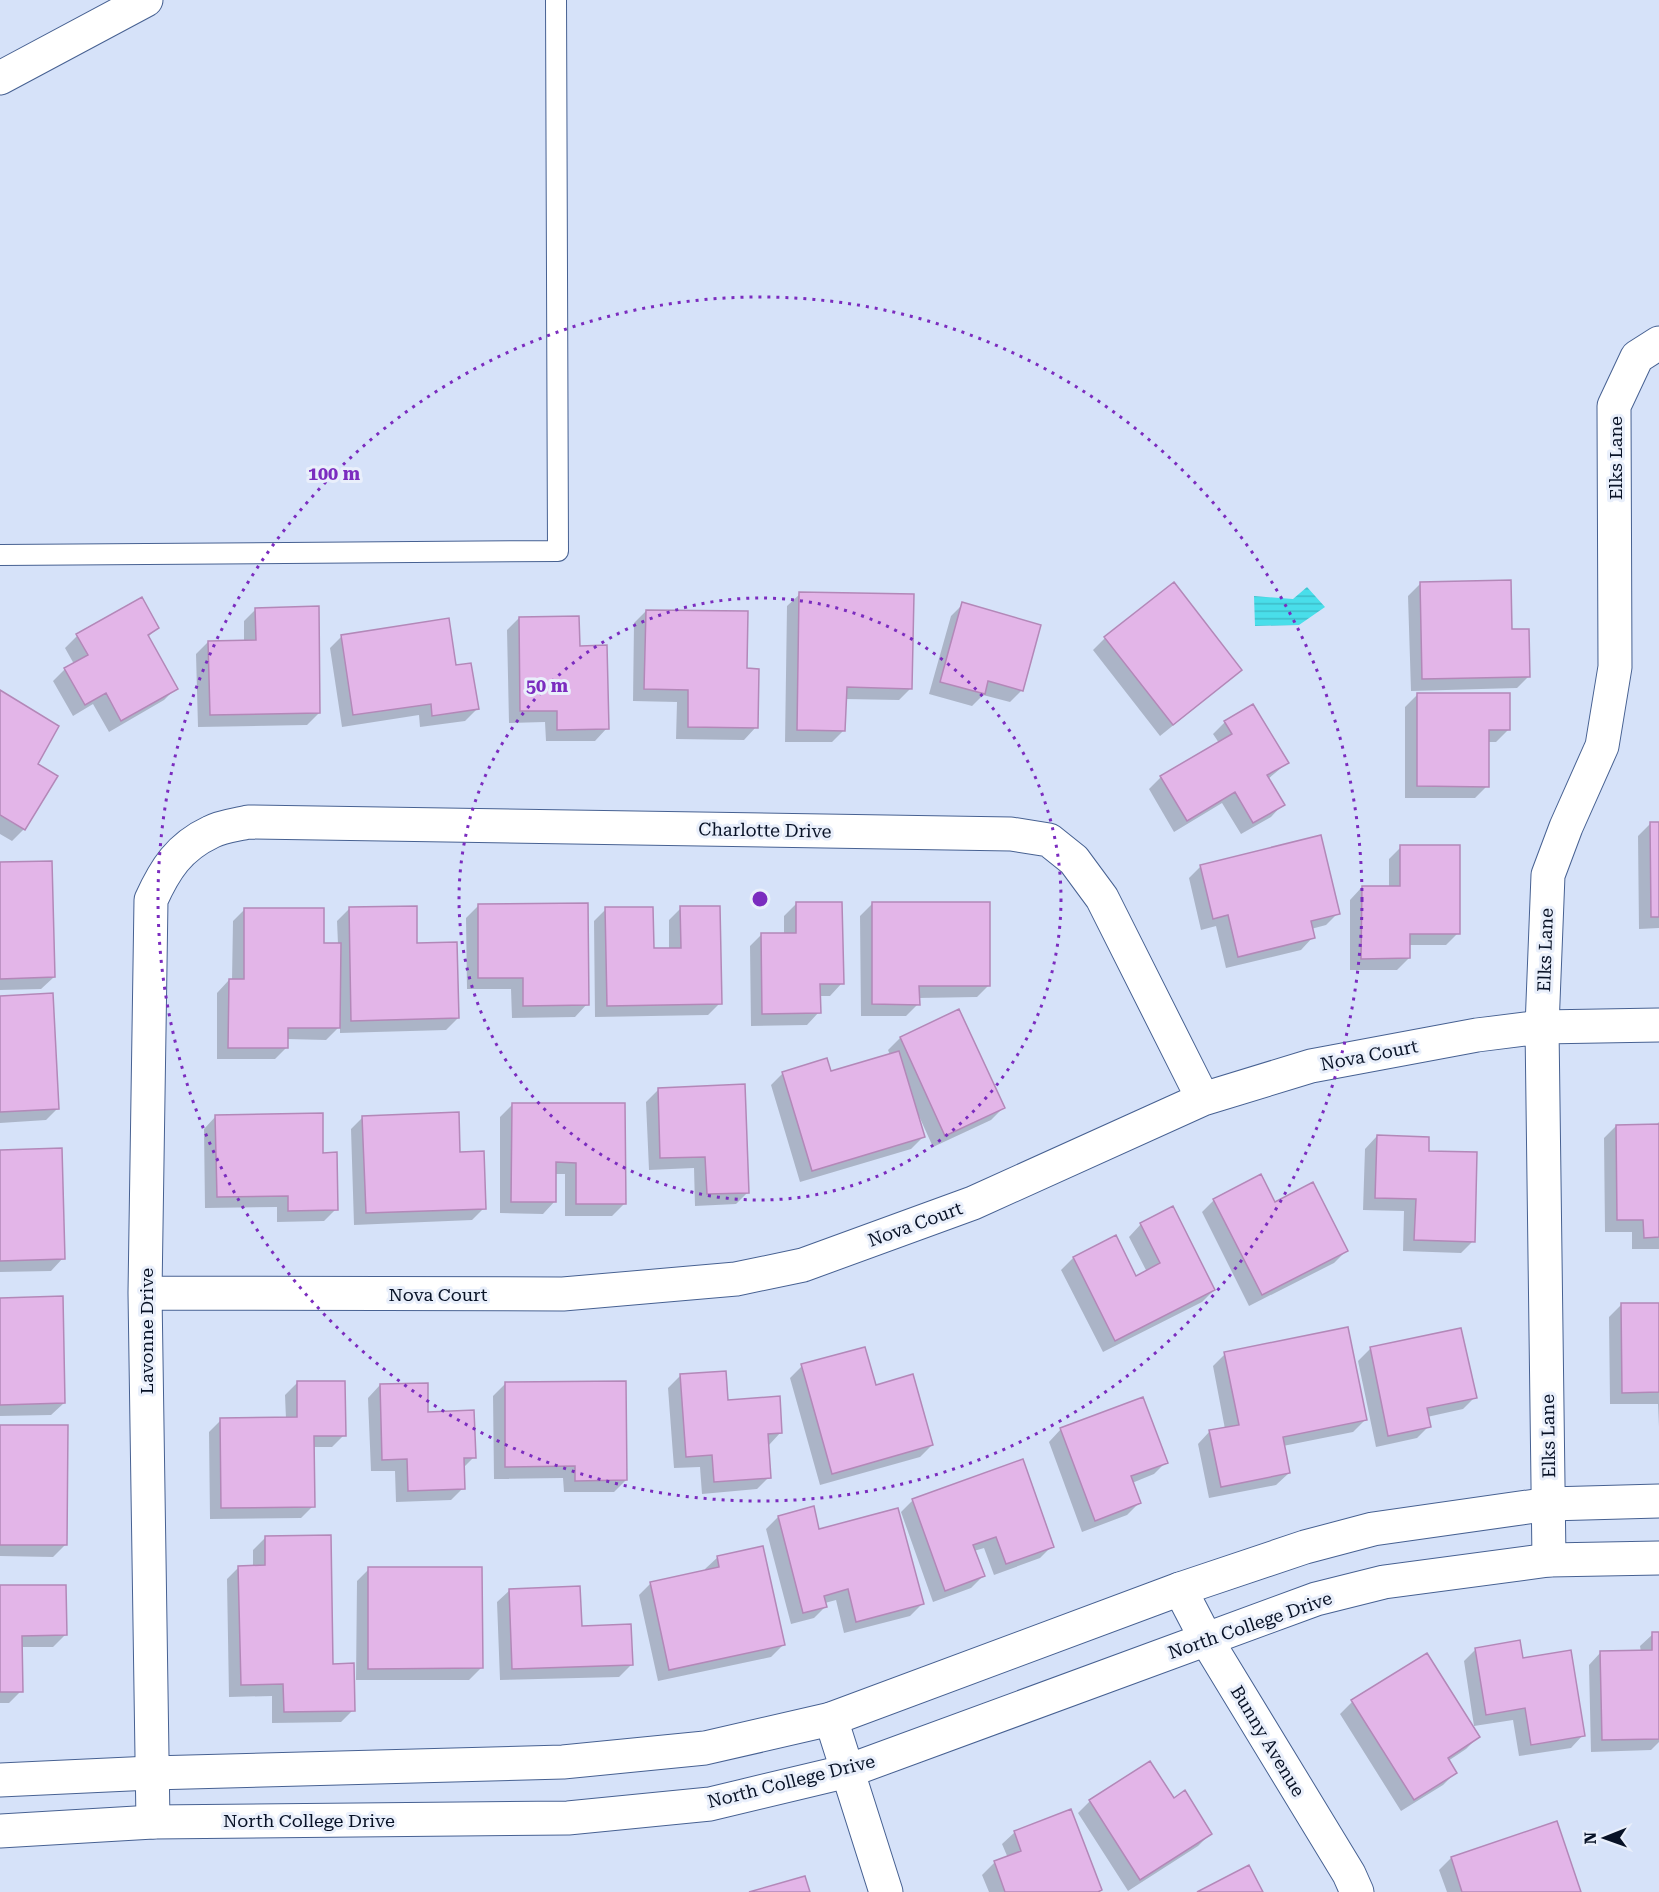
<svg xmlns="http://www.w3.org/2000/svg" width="1659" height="1892" font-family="'Roboto Serif',serif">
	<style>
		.water { fill: url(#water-rules) }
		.shadow { fill: #0003 }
		.building { fill: #e3b5e8; stroke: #b388b8; stroke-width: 1.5 }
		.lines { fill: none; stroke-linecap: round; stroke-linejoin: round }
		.lane-casing { stroke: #476192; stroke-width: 22 }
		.street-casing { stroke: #476192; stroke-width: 35 }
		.secondary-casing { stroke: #476192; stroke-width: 35 }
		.lane { stroke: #fff; stroke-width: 20 }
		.street { stroke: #fff; stroke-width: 33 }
		.secondary { stroke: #fff; stroke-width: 33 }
		.ring { fill: none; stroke: #7b2cbf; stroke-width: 3; stroke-dasharray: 3 6 }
		.labels { text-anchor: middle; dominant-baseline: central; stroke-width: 6; stroke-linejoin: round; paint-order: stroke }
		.street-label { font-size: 18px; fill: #081226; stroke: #e9effb }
		.centre { fill: #7b2cbf; stroke: #e9effb; stroke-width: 3 }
		.ring-label { font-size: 18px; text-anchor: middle; font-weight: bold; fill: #7b2cbf; stroke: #e9effb; stroke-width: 6; stroke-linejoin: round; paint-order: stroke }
	</style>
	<defs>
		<pattern id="water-rules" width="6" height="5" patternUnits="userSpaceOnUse" patternTransform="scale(1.5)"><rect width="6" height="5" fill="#49deea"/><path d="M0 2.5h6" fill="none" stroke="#3ebdc9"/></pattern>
	</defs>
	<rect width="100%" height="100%" fill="#d6e2f9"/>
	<path class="water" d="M1307 587 1325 607 1299 625 1255 626 1254 596 1293 599Z"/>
	<path class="shadow" d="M1420 584 1511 631 1529 676 1517 688 1411 691 1408 596Z
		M800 594 911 688 899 700 845 699 844 730 832 742H785L787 606Z
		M141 599 157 628 148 637 176 688 164 700 109 732 93 704 73 716 53 681 65 669 74 664 65 648 77 636Z
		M963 604 1022 690 1010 702 983 695 972 706 929 694 951 616Z
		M256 609 319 713 307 725 198 727 196 654 208 642H244V621Z
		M646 611 746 670 756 727 744 740 676 739 677 702 633 701 634 623Z
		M519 618 579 647 607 728 595 741H546L545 722 509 723 507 630Z
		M342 636 455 667 477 709 465 721 420 727 419 715 342 727 330 648Z
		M1105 638 1240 669 1228 681 1160 736 1093 650Z
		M0 692 36 764 24 829 12 841 0 834Z
		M1418 694 1508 730 1496 742H1488L1487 786 1475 798H1405V707Z
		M1225 722 1287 763 1268 779 1283 804 1271 817 1241 834 1222 803 1174 832 1149 789 1161 777 1219 743 1213 734Z
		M1659 823V928L1639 929 1638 836 1650 824Z
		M1401 847 1458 933 1446 945H1408L1409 958 1397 970H1350V900L1362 887H1389V859Z
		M0 864 54 977 41 989 0 990Z
		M1201 866 1338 913 1326 925 1311 929 1313 937 1301 950 1226 968 1216 926 1201 930 1189 878Z
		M796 904 842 983 830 996H819V1012L807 1025 751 1026 750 946 762 934H784V916Z
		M872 904 989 985 977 997 918 998V1004L906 1016H861L860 916Z
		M478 906 587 1004 575 1017 512 1018 511 989H467L466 918Z
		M681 908 720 1003 708 1015 595 1017 594 921 606 909 653 950H669V920Z
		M245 909 322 944H338L337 921 349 909 416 944 458 1018 446 1030 340 1033V1026L326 1040 287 1039V1047L275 1059H217V993L229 980H232L233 921Z
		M0 998 58 1108 46 1120 0 1123Z
		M959 1011 1003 1108 991 1120 933 1147 919 1116H917L923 1137 911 1149 800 1182 771 1085 783 1073H830L890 1055 888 1050 900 1038Z
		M659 1089 748 1192 736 1204 695 1206 694 1168 649 1170 646 1102Z
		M512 1105 624 1204 612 1216H565V1174H555V1201L543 1214 500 1213V1117Z
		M216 1116 322 1154 336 1209 324 1221 277 1222V1207L205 1208 204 1129Z
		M363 1117 484 1208 472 1220 354 1225 351 1129Z
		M1659 1122V1249H1632V1232H1605L1604 1138 1616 1126H1655Z
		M1377 1136 1473 1241 1461 1253 1403 1251 1404 1211 1363 1210 1365 1149Z
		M0 1152 63 1258 51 1271 0 1272Z
		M1214 1200 1274 1204 1346 1251 1334 1263 1249 1306 1202 1212Z
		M1141 1224 1214 1290 1202 1302 1103 1352 1061 1270 1073 1258 1115 1237 1136 1278 1147 1272 1129 1237Z
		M0 1299 64 1403 51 1415 0 1416Z
		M1659 1304V1427L1658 1404H1610L1609 1317 1621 1305Z
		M1460 1329 1475 1397 1463 1409 1427 1417 1429 1426 1417 1438 1376 1447 1358 1361 1370 1349Z
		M1225 1354 1365 1420 1353 1432 1283 1446 1289 1473 1276 1485 1209 1498 1198 1444 1210 1431 1225 1429 1213 1366Z
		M802 1366 875 1387 932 1445 920 1457 820 1485 790 1378Z
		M680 1376 781 1432 769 1445V1477L757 1489 702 1494 700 1467 674 1468 668 1388Z
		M297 1383 344 1435 332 1447H312L313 1506 301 1518 210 1519 209 1432 221 1420 286 1419 285 1395Z
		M505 1384 626 1480 614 1492H564L563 1478 494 1479 493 1396Z
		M380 1385 427 1413 474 1457 463 1468V1488L451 1500 396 1502 395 1471H371L368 1398Z
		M0 1426 65 1545 53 1557 0 1556Z
		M1061 1429 1166 1462 1154 1474 1132 1483 1139 1503 1127 1515 1082 1532 1049 1442Z
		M913 1500 1052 1546 1040 1558 994 1575 984 1548 974 1551 983 1576 971 1588 933 1602 901 1512Z
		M778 1517 818 1531 922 1604 910 1616 844 1633 836 1600 825 1603 826 1606 814 1618 791 1624 766 1529Z
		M265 1538 353 1710 341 1722 272 1723V1696L229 1697 227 1579 239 1567H253V1550Z
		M718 1557 783 1645 771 1657 658 1681 639 1595 651 1583 706 1572 705 1569Z
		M369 1569 481 1668 469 1680H356L357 1581Z
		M0 1587 65 1635 53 1647H21V1691L9 1703H0Z
		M510 1590 580 1628 631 1665 619 1677 500 1680 497 1602Z
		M1653 1634H1659V1742L1651 1750 1591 1752 1589 1665 1601 1652H1641L1640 1646Z
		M1476 1649 1521 1660 1583 1735 1571 1748 1519 1756 1513 1720 1474 1726 1464 1661Z
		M1427 1655 1478 1737 1466 1749 1448 1761 1455 1773 1443 1785 1401 1811 1340 1714 1352 1702Z
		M1090 1801 1210 1834 1198 1846 1128 1891 1078 1813Z
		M1015 1832 1101 1890 1098 1892H989L982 1875 994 1863 1008 1858 1002 1844Z
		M1451 1858 1579 1892H1447L1439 1870Z"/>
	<path class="building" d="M1511 580 1512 629H1529L1530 677 1422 679 1420 582Z
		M1174 582 1242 670 1173 725 1104 637Z
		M799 592 914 594 912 689 847 687 845 731 797 730Z
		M142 597 159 628 148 635 178 689 121 721 106 693 85 705 64 668 88 655 76 634Z
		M962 602 1041 625 1023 691 988 681 985 694 940 682Z
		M319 606 320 713 210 715 208 641 256 640 255 608Z
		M646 610 748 611 747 668 759 669 758 728 688 727V690L644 689Z
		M579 616 580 646 607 645 609 729 557 730V711H520L519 617Z
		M449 618 456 665 471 663 479 709 432 716 431 704 353 715 341 635Z
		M0 690 59 726 38 764 58 776 25 830 0 815Z
		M1417 693H1510V730H1489V787L1417 786Z
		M1253 704 1289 763 1267 775 1285 805 1253 823 1235 792 1187 821 1160 776 1232 734 1224 721Z
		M1650 822H1659V917H1651Z
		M1321 835 1340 914 1311 921 1315 938 1238 957 1228 915 1213 919 1200 865Z
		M1400 845H1460V934H1410V958L1361 959 1362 886H1400Z
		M52 861 55 977 0 979V862Z
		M796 902H842L844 984H820L821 1013 762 1014 761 933H796Z
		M872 902H990V986H919L920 1005 872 1004Z
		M588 903 589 1005 523 1006V978H478V904Z
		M417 906V943L457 942 459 1018 351 1021 349 907Z
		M680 906H720L722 1004 607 1006 605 907H653L654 948H681Z
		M244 908H324V943H341L340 1028H288V1048H228L229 979H244Z
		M53 993 59 1109 0 1112V996Z
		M959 1009 1005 1108 945 1136 900 1037Z
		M899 1051 925 1137 812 1171 782 1072 827 1058 831 1071Z
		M745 1084 749 1193 707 1194 705 1157 660 1158 658 1088Z
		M512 1103H625L626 1204H576V1163L556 1162V1202H511Z
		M459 1112 460 1152 484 1151 486 1209 366 1213 362 1116Z
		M323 1113V1153L337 1152 338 1210 288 1211V1196L217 1197 215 1115Z
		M1659 1124V1237L1644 1238 1643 1220H1617L1616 1125Z
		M1377 1135 1429 1137V1151L1477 1152 1475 1242 1414 1240 1416 1199 1375 1198Z
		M62 1148 65 1259 0 1261V1150Z
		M1261 1174 1275 1202 1313 1182 1348 1251 1262 1295 1213 1199Z
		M1173 1206 1215 1290 1115 1341 1073 1257 1116 1235 1136 1276 1160 1263 1140 1223Z
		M63 1296 65 1403 0 1405V1298Z
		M1621 1303H1659V1392L1622 1393Z
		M1348 1327 1367 1420 1283 1437 1290 1473 1221 1487 1209 1430 1239 1425 1224 1352Z
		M1461 1328 1477 1398 1427 1408 1431 1427 1388 1436 1370 1347Z
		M865 1347 876 1385 913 1374 933 1445 832 1474 801 1364Z
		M726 1371 728 1400 780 1396 782 1433 768 1434 771 1478 714 1482 712 1455 686 1457 680 1374Z
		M297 1381H345L346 1436H314L315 1507 221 1508 220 1418 297 1417Z
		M626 1381 627 1480 575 1481V1466L505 1467V1382Z
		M428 1383V1412L474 1410 476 1458H464L465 1489 408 1491 407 1459 382 1460 380 1384Z
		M1143 1397 1168 1463 1131 1476 1141 1503 1095 1521 1060 1428Z
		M0 1425H68L67 1545H0Z
		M1023 1459 1054 1547 1006 1564 996 1537 973 1545 985 1576 945 1591 912 1499Z
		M814 1506 819 1529 898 1508 924 1604 856 1622 848 1589 824 1596 827 1607 803 1613 778 1516Z
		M331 1535 333 1664 354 1663 355 1711 284 1712 283 1684 241 1685 238 1566 265 1565V1536Z
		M763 1546 785 1645 669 1670 650 1582 719 1567 717 1556Z
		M368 1567H482L483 1668 368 1669Z
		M0 1585H66L67 1635 22 1636 23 1692H0Z
		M580 1586 582 1626 631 1624 633 1665 512 1669 509 1589Z
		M1652 1632H1659V1739L1602 1740 1600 1651 1652 1650Z
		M1520 1640 1523 1658 1571 1650 1585 1736 1531 1745 1525 1708 1486 1715 1475 1648Z
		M1427 1653 1480 1737 1448 1758 1457 1773 1414 1800 1351 1700Z
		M1150 1761 1174 1798 1185 1790 1212 1834 1140 1880 1089 1800Z
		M1071 1809 1102 1890 1098 1892H1005L994 1861 1021 1851 1014 1831Z
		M1557 1821 1581 1892H1462L1451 1857Z
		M1249 1865 1263 1892H1197Z
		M805 1876 810 1892H749Z"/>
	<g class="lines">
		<g class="lane-casing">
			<path id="lane" d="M0 555 558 551 556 0"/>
		</g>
		<g class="street-casing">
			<path id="street" d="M0 78 146 0
				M145 1293 563 1294 736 1279 803 1265 973 1203 1203 1099 1311 1066 1477 1035 1542 1027 1659 1025
				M1549 1560 1542 1027 1548 875 1566 827 1602 746 1615 667 1614 406 1637 357 1659 343
				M1180 1589 1206 1639 1349 1874 1357 1892
				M831 1719 886 1892
				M153 1822 145 1293 151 900C165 869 179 847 211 832 222 826 236 825 248 822L1011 834 1049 840 1074 860 1102 898 1203 1099"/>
		</g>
		<g class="secondary-casing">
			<path id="secondary" d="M0 1780 151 1773 563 1762 705 1748 831 1719 1180 1589 1305 1547 1373 1529 1549 1504 1659 1501
				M0 1831 153 1822 568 1818 710 1804 848 1771 1316 1599 1384 1582 1549 1560 1659 1558"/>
		</g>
		<use href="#lane" class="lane"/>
		<use href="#street" class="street"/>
		<use href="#secondary" class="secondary"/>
	</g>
	<g class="ring">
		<circle cx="760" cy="899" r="301"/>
		<circle cx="760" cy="899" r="602"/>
	</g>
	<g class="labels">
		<g class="street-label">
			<text transform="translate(1615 458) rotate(-90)">Elks Lane</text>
			<text transform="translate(765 830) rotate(1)">Charlotte Drive</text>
			<text transform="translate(1545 950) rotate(-88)">Elks Lane</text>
			<text transform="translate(1369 1055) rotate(-11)">Nova Court</text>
			<text transform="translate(915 1224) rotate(-20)">Nova Court</text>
			<text x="438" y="1294">Nova Court</text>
			<text transform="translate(146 1331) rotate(-90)">Lavonne Drive</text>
			<text transform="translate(1548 1436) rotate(-91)">Elks Lane</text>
			<text transform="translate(1250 1625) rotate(-19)">North College Drive</text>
			<text transform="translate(1268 1741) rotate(59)">Bunny Avenue</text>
			<text transform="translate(791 1781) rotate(-14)">North College Drive</text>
			<text x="309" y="1820">North College Drive</text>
		</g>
	</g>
	<circle cx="760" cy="899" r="9" class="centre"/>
	<g class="ring-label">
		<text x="334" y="480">100 m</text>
		<text x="547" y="692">50 m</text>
	</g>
	<g transform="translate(1605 1838) rotate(269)" stroke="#e9effb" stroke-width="4.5" paint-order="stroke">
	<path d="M0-4.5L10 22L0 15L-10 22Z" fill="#081226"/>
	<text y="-9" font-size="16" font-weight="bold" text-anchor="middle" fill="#081226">N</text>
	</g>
</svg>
